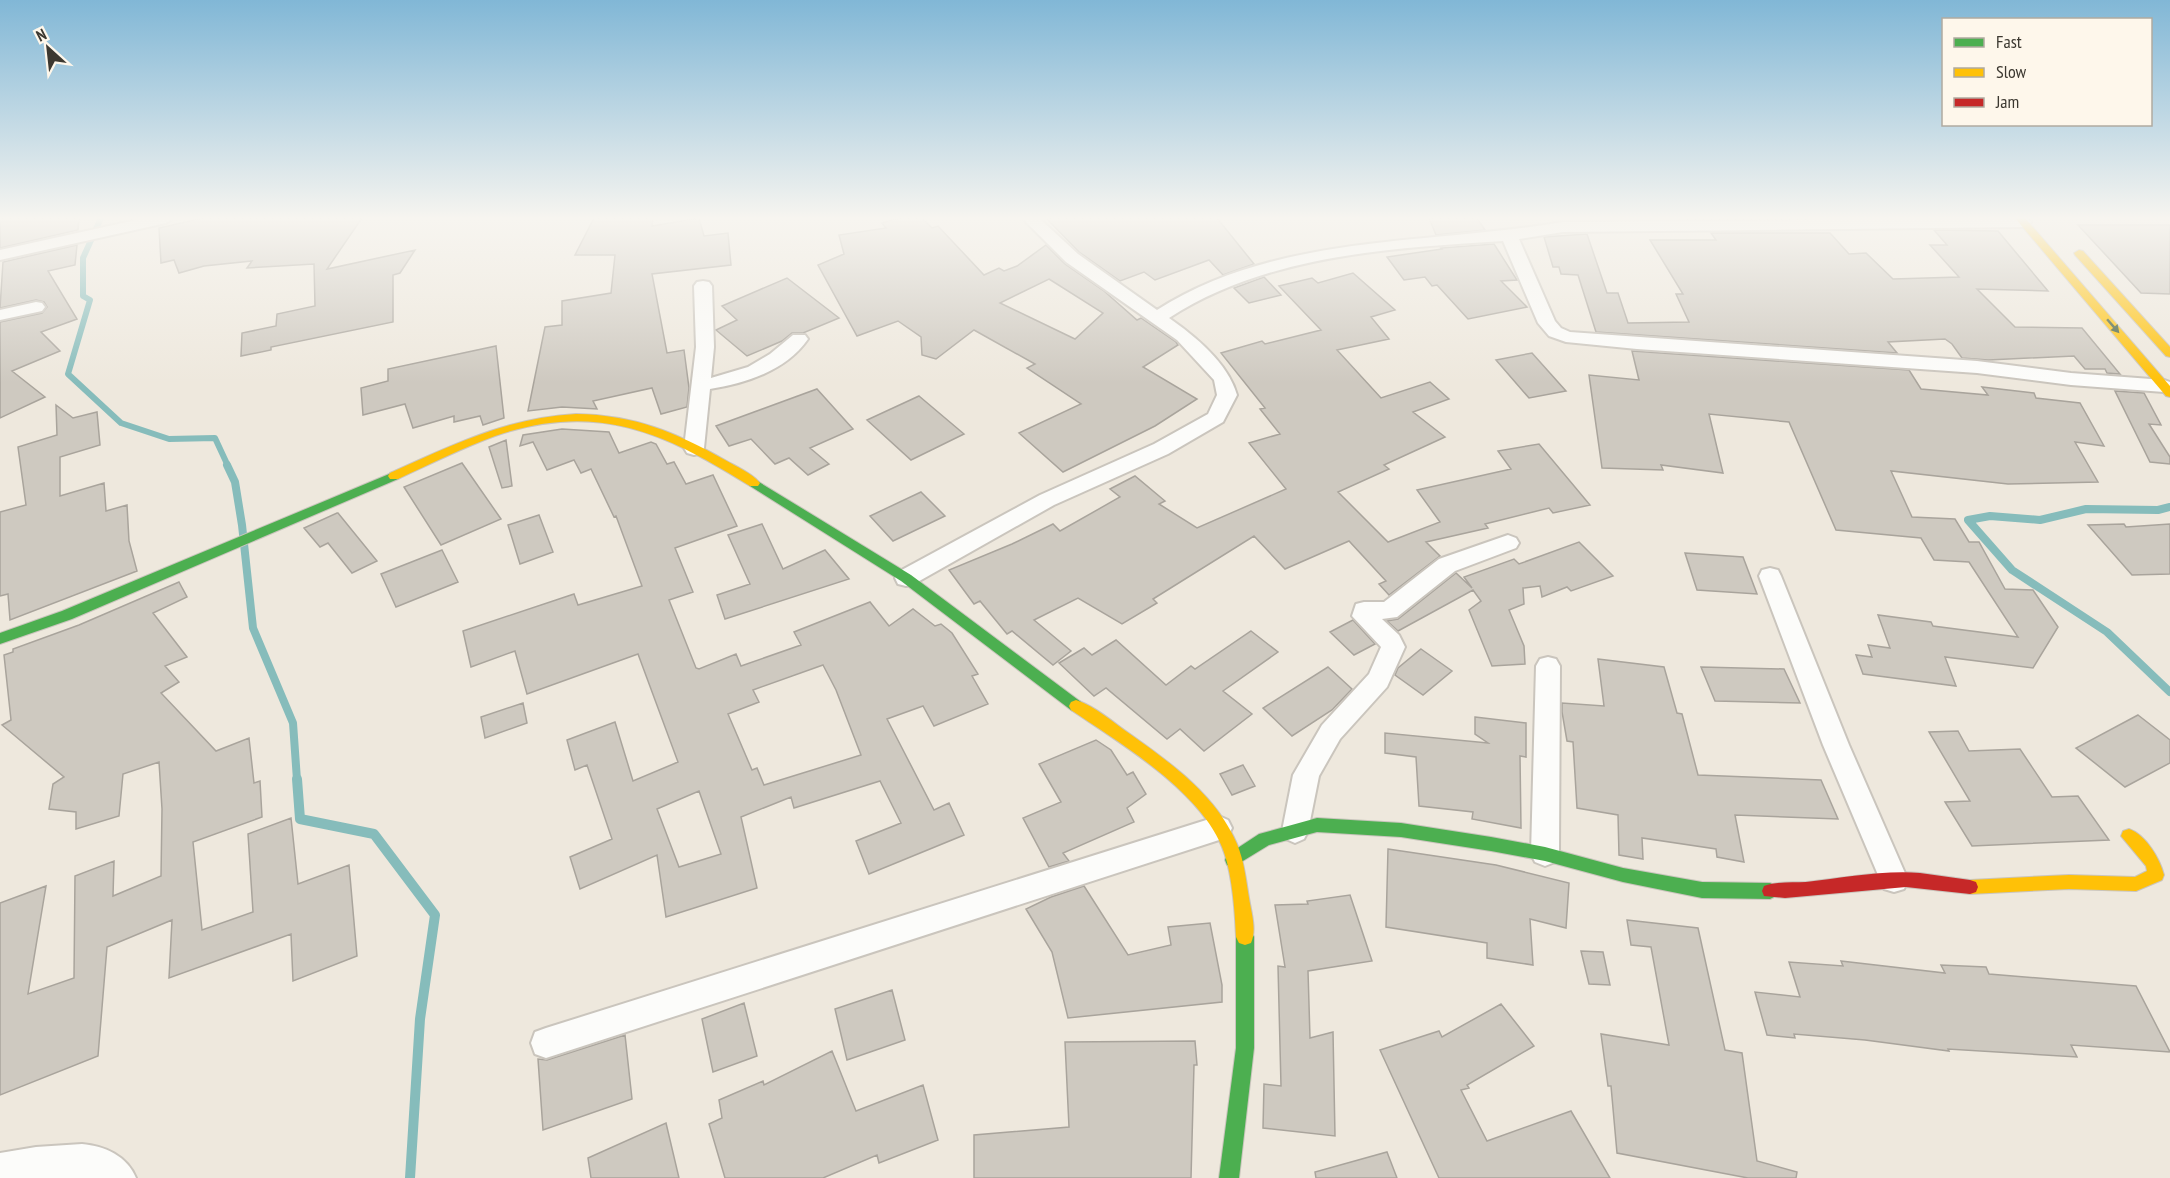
<svg xmlns="http://www.w3.org/2000/svg" width="2170" height="1178" font-family="'PT Sans Narrow',sans-serif">
	<style>
		.lines { fill: none; stroke-linecap: round; stroke-linejoin: round }
		.stream-far2 { stroke: #86bcbb; stroke-width: 6 }
		.stream-far1 { stroke: #86bcbb; stroke-width: 8 }
		.stream { stroke: #86bcbb; stroke-width: 10 }
		.building { fill: #cec9c0; stroke: #a9a49c; stroke-width: 1.5; fill-rule: evenodd }
		.street-casing { stroke: #cac5bd; stroke-width: 4 }
		.fast-casing { stroke: #cac5bd; stroke-width: 2 }
		.slow-casing { stroke: #cac5bd; stroke-width: 2 }
		.jam-casing { stroke: #cac5bd; stroke-width: 2 }
		.street { fill: #fcfcfa; fill-rule: evenodd }
		.fast { fill: #4caf50; fill-rule: evenodd }
		.slow { fill: #ffc107; fill-rule: evenodd }
		.jam { fill: #c62828; fill-rule: evenodd }
		.oneway { fill: #415c3a }
	</style>
	<rect width="100%" height="100%" fill="#eee8dd"/>
	<g class="lines">
		<path class="stream-far2" d="M101 218 83 258V296L90 300 68 374 121 423 169 439 215 438 228 466"/>
		<path class="stream-far1" d="M227 465 235 482 242 525 253 628 293 723 297 780
			M2170 507 2158 510 2086 509 2040 520 1990 516 1968 520 2012 570 2107 632 2170 692"/>
		<path class="stream" d="M297 779 300 819 374 834 435 915 420 1019 410 1178"/>
	</g>
	<path class="building" d="M0 218H79L78 230 0 248Z
		M203 218H362L327 269 415 250 400 273 393 275V322L271 347V350L241 356 242 333 276 326 277 314 315 306 314 264 247 268 252 261 204 266 179 273 174 260 161 263 159 228Z
		M594 218H653L652 226 699 218 704 236 728 233 731 265 652 274 667 353 684 350 689 388 687 407 661 414 652 388 593 401 597 409 562 407 528 411 545 327 562 325V301L611 293 615 255H575Z
		M899 218H922L932 228 938 226 984 275 999 268 1004 271 1017 266 1046 245 1065 264 1104 291 1137 320 1141 318 1176 342 1178 345 1143 367 1197 399 1155 426 1063 472 1019 433 1081 404 1027 368 1035 364 974 330 936 359 922 355 921 337 898 321 857 336 818 265 844 254 839 235 886 228 882 223ZM1049 279 1103 313 1075 339 1000 303Z
		M1046 218H1217L1254 264 1223 275 1209 260 1155 280 1144 272 1120 281 1079 252Z
		M1429 218H1477L1485 230 1436 235Z
		M2078 225H2170V294L2141 293Z
		M1934 230 1998 231 2048 291 1977 289 2015 327 2082 328 2120 374 2107 373 2105 369H2085L2074 356 1988 360 1962 358 1952 344 1945 339 1888 342 1897 353 1596 332 1578 275 1561 274 1559 267H1553L1544 237 1587 234 1607 293H1618L1628 323 1689 322 1676 294H1683L1650 240H1716L1711 233H1830L1849 254 1866 253 1893 279 1959 277 1930 245H1947Z
		M1494 244 1517 280 1501 281 1527 307 1468 319 1437 285 1432 286 1425 277 1404 280 1387 257 1442 249 1441 248Z
		M77 245 75 265 48 271 77 319 41 332 60 351 12 371 45 397 0 418V322L42 313 47 307 44 302 36 300 0 308 3 262Z
		M1353 273 1395 310 1371 317 1389 339 1337 350 1381 398 1430 382 1449 399 1413 412 1445 437 1384 465 1389 469 1338 492 1388 542 1440 522 1417 490 1511 469 1498 451 1539 444 1590 505 1553 513 1549 508 1485 524 1488 528 1426 542 1440 556 1389 595 1379 584 1386 581 1349 541 1285 569 1254 536 1153 599 1157 603 1122 624 1078 598 1034 620 1071 651 1053 665 1012 631 1007 634 980 601 974 604 949 570 1012 544 1053 524 1060 531 1120 497 1110 489 1135 476 1165 501 1159 504 1197 528 1286 489 1249 443 1280 434 1260 409 1265 408 1221 353 1262 341 1265 344 1321 330 1279 286 1312 278 1318 283Z
		M1264 277 1281 295 1249 303 1234 288Z
		M787 278 839 318 803 333H792L782 341 747 356 716 330 737 320 722 306Z
		M496 346 504 418 483 425 480 416 454 422V416L413 428 405 404 363 415 361 388 388 381V369Z
		M1632 351 1909 370 1921 389 1988 395 1982 387 2034 393 2036 398 2080 403 2104 446 2075 442 2098 482 2008 484 1891 471 1912 517 1955 519 1969 542H1979L2005 589 2033 590 2058 627 2033 668 1945 657 1956 686 1863 674 1856 655 1872 657 1868 645 1890 648 1878 615 1931 622 1933 626 2018 637 1969 562 1934 560 1921 538 1836 530 1789 422 1709 414 1723 473 1661 465 1663 470 1602 468 1589 375 1639 380Z
		M1532 353 1566 391 1529 398 1496 360Z
		M817 389 853 429 810 448 829 464 808 475 789 458 775 464 751 439 729 446 716 426Z
		M2115 391 2144 393 2161 425 2149 424 2170 457V464L2150 462Z
		M919 396 964 434 911 460 867 420Z
		M56 405 73 418 97 412 100 445 60 457V496L104 483 106 511 127 505 129 541 137 571 10 620 8 594 0 596V512L26 505 18 447 57 435Z
		M562 429 609 432 619 453 651 442 656 444 667 464 674 462 686 484 713 475 737 526 675 548 693 592 669 600 696 668 699 669 736 654 741 666 801 645 794 632 870 602 889 626 913 609 935 626 941 624 952 633 978 674 972 676 988 704 934 726 923 706 887 719 934 810 949 803 964 835 869 874 856 841 901 823 880 781 794 808 791 797 741 817 757 888 666 917 657 855 580 889 570 857 612 839 587 765 575 770 567 740 615 722 633 781 678 762 638 654 527 694 515 651 471 667 463 631 574 594 578 605 642 586 616 516 614 517 591 469 581 473 574 460 547 470 533 442 520 446 523 435ZM823 665 836 690 861 755 764 785 757 768 752 770 728 714 759 702 753 690ZM699 791 721 854 679 867 657 809Z
		M506 440 512 486 502 488 489 447Z
		M462 463 501 519 441 545 404 487Z
		M921 492 945 516 893 541 870 516Z
		M337 513H338L377 561 352 573 328 543 320 547 304 528Z
		M539 515 553 552 520 564 508 525Z
		M762 524 783 569 825 550 849 579 725 619 717 595 750 584 728 535Z
		M2124 524 2126 527 2170 524V574L2132 575 2088 525Z
		M1579 542 1613 576 1571 591 1567 587 1542 597 1540 586 1523 588 1524 604 1509 610 1524 646 1525 664 1492 666 1469 610 1481 601 1473 590 1398 631 1387 621 1398 619 1456 573 1472 588 1464 577 1514 559 1519 564Z
		M442 550 458 582 396 607 381 574Z
		M1685 553 1743 557 1757 594 1697 590Z
		M179 582 187 597 153 613 187 657 165 666 179 682 161 693 216 751 249 738 254 783 260 781 262 817 193 842 202 930 253 912 248 834 291 818 298 884 349 865 357 956 293 981 291 934 169 978 172 920 107 947 98 1056 0 1095V903L46 886 28 994 74 978 75 876 114 861 113 896 161 876 162 809 159 762 123 774 119 816 76 829V812L49 809 53 784 64 777 2 725 11 720 4 655 13 652V649L79 625Z
		M1353 620 1375 644 1354 655 1330 632Z
		M1251 631 1278 652 1223 691 1252 714 1204 751 1180 729 1167 739 1106 688 1094 696 1059 663 1084 648 1092 655 1116 640 1166 685 1191 666 1195 669Z
		M1421 649 1452 671 1423 695 1395 675 1398 668Z
		M1598 659 1664 667 1677 713 1682 714 1698 775 1821 780 1838 819 1735 815 1744 862 1717 857 1716 849 1642 838 1643 859 1619 855 1618 815 1577 808 1573 742 1567 741 1562 712V703L1604 706Z
		M1328 667 1352 689 1332 710 1292 736 1263 708Z
		M1701 667 1784 669 1800 703 1715 701Z
		M523 703 527 723 485 738 481 717Z
		M2138 715 2170 740V763L2125 787 2076 748Z
		M1475 717 1526 723V757L1520 756 1521 828 1472 819 1473 812 1419 806 1416 757 1385 753V733L1488 743 1475 734Z
		M1958 731 1969 751 2020 749 2052 797 2078 796 2109 840 1972 846 1945 802 1970 801 1929 732Z
		M1096 740 1111 750 1127 775 1133 772 1146 794 1127 808 1134 822 1063 853 1069 861 1049 867 1023 818 1061 802 1039 764Z
		M1243 765 1255 786 1232 795 1220 774Z
		M1388 849 1496 865 1569 883 1566 928 1530 919 1533 965 1487 958V943L1386 927Z
		M1084 886 1128 955 1171 945 1168 927 1210 923 1222 985V1002L1068 1018 1052 952 1026 909 1051 897Z
		M1350 895 1372 961 1308 971 1310 1038 1333 1032 1335 1136 1263 1128 1264 1084 1281 1086 1278 966 1285 967 1275 905 1308 904 1307 901Z
		M1627 920 1698 928 1725 1050 1742 1053 1757 1161 1797 1172 1796 1178H1748L1617 1153 1611 1086H1608L1601 1034 1669 1045 1651 947 1631 945Z
		M1581 951 1603 952 1610 985 1589 984Z
		M1841 961 1945 973 1941 965 1986 967 1989 974 2136 986 2170 1052 2071 1045 2077 1057 1948 1049 1949 1051 1865 1040 1794 1034 1795 1038 1767 1035 1755 992 1800 997 1789 962 1843 966Z
		M892 990 905 1040 847 1060 835 1009Z
		M744 1003 757 1056 713 1072 702 1019Z
		M1501 1004 1534 1046 1467 1085 1469 1088 1461 1090 1487 1141 1571 1111 1610 1178H1439L1380 1050 1439 1031 1442 1037Z
		M625 1035 632 1099 543 1130 538 1059 547 1060Z
		M1195 1041 1197 1065H1194L1191 1178H974V1135L1069 1127 1065 1042Z
		M832 1051 856 1111 923 1085 938 1140 879 1163 877 1155 823 1178H725L709 1124 722 1118 719 1100 763 1081 764 1085Z
		M666 1123 679 1178H591L588 1158Z
		M1387 1152 1397 1178H1316L1315 1172Z"/>
	<g class="lines">
		<g class="street-casing">
			<path id="street" d="M145 218H174L166 223 0 260V250Z
				M1022 218H1039L1078 254 1157 310C1277 233 1428 245 1563 222L2026 218 2031 222 2023 227 1563 232 1519 239 1555 321 1561 328 1570 332 1977 361 2071 373 2164 380 2170 382V390L2164 392 2071 385 1977 373 1637 349 1566 342 1549 336 1538 323 1503 241C1391 248 1266 255 1169 318 1195 336 1228 363 1237 395L1223 422 1168 454 1054 505 914 584 906 586 898 584 895 578 898 572 1040 495 1154 444 1208 414 1217 395 1214 380 1177 340 1066 262Z
				M703 281 709 282 712 286 714 347 711 378 748 367 770 354 793 335H805L808 339C787 370 745 384 710 389L704 448 701 453 694 455 687 453 684 448 696 347 694 286 697 282Z
				M36 302 42 303 45 307 42 311 0 320V310Z
				M1508 535 1516 538 1519 543 1516 548 1455 571 1397 617 1382 619 1399 635 1405 647 1387 687 1340 739 1319 776 1308 831 1304 839 1295 843 1286 839 1282 831 1293 775 1322 725 1369 674 1381 647 1352 616 1356 604 1364 602H1384L1439 559Z
				M1770 568 1778 570 1781 576 1849 745 1908 880 1904 889 1894 892 1884 889 1823 745 1759 576 1762 570Z
				M1548 657 1556 659 1560 666 1559 854 1555 862 1545 866 1535 862 1531 854 1536 666 1540 659Z
				M1219 816 1228 820 1232 828 1228 836 1219 840 546 1058 535 1054 531 1043 535 1032 546 1028Z
				M82 1144C105 1146 127 1156 136 1178H0V1153L36 1147Z"/>
		</g>
		<g class="fast-casing">
			<path id="fast" d="M394 472 400 476 398 479 72 619 0 644V633L62 611Z
				M754 479 911 575 1081 702 1083 706 1081 710 1076 712 1071 710 901 581 750 486 748 483Z
				M1317 818 1401 823 1491 837 1545 847 1623 868 1702 882 1770 883 1776 886 1778 891 1776 896 1770 899 1702 898 1623 882 1545 861 1491 851 1401 837 1317 832 1269 845 1233 867 1227 865 1225 860 1227 855 1259 834Z
				M1245 929 1251 931 1254 937V1048L1239 1178H1219L1236 1048V937L1239 931Z"/>
		</g>
		<g class="slow-casing">
			<path id="slow" d="M2015 218H2025L2170 386V397L2166 396Z
				M2079 250 2083 251 2170 347V357L2166 356 2075 255 2074 253Z
				M576 414C634 415 676 432 725 460 737 467 752 473 760 483L758 486H750C664 432 596 401 495 436 462 448 430 464 398 479H390L388 476 390 473C453 445 506 418 576 414Z
				M1076 700C1095 706 1114 723 1130 734 1171 763 1217 796 1237 844 1244 860 1246 880 1249 898 1251 911 1257 930 1251 943L1245 945 1239 943 1236 937C1235 911 1232 871 1222 847 1199 790 1120 743 1071 710L1069 706 1071 702Z
				M2129 829C2146 835 2160 859 2164 875L2162 880 2136 891 2069 889 1970 894 1964 892 1962 887 1964 882 1970 880 2069 875 2135 877 2147 871 2146 866 2121 836 2123 831Z"/>
		</g>
		<g class="jam-casing">
			<path id="jam" d="M1920 873 1970 880 1976 882 1978 887 1976 892 1970 894 1906 887 1785 898 1764 896 1762 891 1764 886C1777 881 1793 883 1806 882 1844 878 1882 870 1920 873Z"/>
		</g>
		<use href="#street" class="street"/>
		<use href="#fast" class="fast"/>
		<use href="#slow" class="slow"/>
		<use href="#jam" class="jam"/>
	</g>
	<defs><path id="oneway-solid" d="M-6-.8H1V-3.2L6.5 0L1 3.2V.8H-6Z" transform="scale(1.5)"/></defs>
	<use class="oneway" href="#oneway-solid" transform="translate(2113 326) rotate(49)"/>
	<linearGradient id="sky" x2="0" y2="1"><stop stop-color="#81b7d6"/><stop offset="0.57" stop-color="#f7f5f0"/><stop offset="1" stop-color="#f7f5f0" stop-opacity="0"/></linearGradient>
	<rect width="2170" height="383" fill="url(#sky)"/>
	<rect x="1942" y="18" width="210" height="108" fill="#fef7eb" stroke="#b0aba0" stroke-width="1.5"/>
	<rect x="1954" y="38" width="30" height="9" fill="#4caf50" stroke="#b0aba0" stroke-width="1.5"/>
	<text x="1996" y="48" font-size="18" fill="#3c3830">Fast</text>
	<rect x="1954" y="68" width="30" height="9" fill="#ffc107" stroke="#b0aba0" stroke-width="1.5"/>
	<text x="1996" y="78" font-size="18" fill="#3c3830">Slow</text>
	<rect x="1954" y="98" width="30" height="9" fill="#c62828" stroke="#b0aba0" stroke-width="1.5"/>
	<text x="1996" y="108" font-size="18" fill="#3c3830">Jam</text>
	<g transform="translate(48 48) rotate(333)" stroke="#fef7eb" stroke-width="4.5" paint-order="stroke">
	<path d="M0-4.5L10 22L0 15L-10 22Z" fill="#3c3830"/>
	<text y="-9" font-size="16" font-weight="bold" text-anchor="middle" fill="#3c3830">N</text>
	</g>
</svg>
